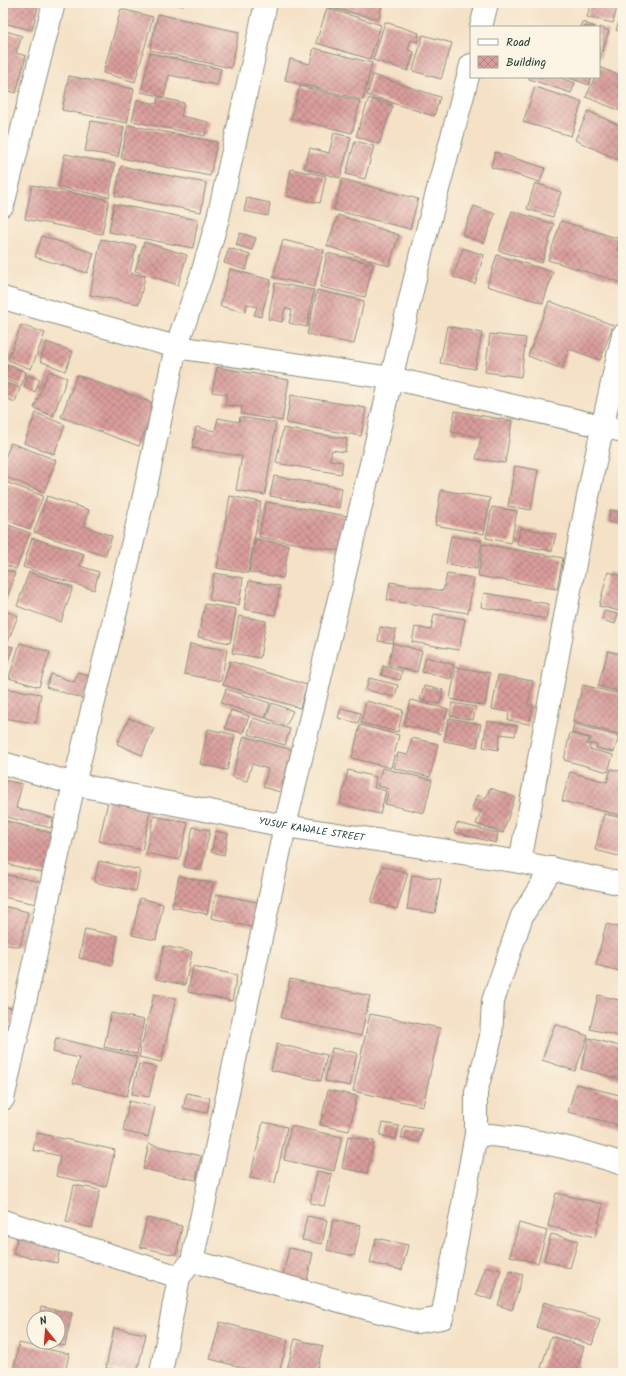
<svg xmlns="http://www.w3.org/2000/svg" width="626" height="1376" font-family="Kalam,sans-serif">
	<style>
		.building { fill: url(#building-cross-hatch) }
		.lines { fill: none; stroke-linecap: round; stroke-linejoin: round }
		.street-casing { stroke: #8a8f7d; stroke-width: 24 }
		.street { stroke: #fff; stroke-width: 22 }
		.labels { text-anchor: middle; dominant-baseline: central; stroke-width: 3; stroke-linejoin: round; paint-order: stroke }
		.street-label { font-size: 10px; fill: #1f3d34; stroke: #fcf5e5 }
	</style>
	<defs>
		<pattern id="building-cross-hatch" width="8" height="8" patternUnits="userSpaceOnUse"><rect width="8" height="8" fill="#d99d9b"/><path d="M0 0l8 8M0 8l8-8" fill="none" stroke="#af817f"/></pattern>
	</defs>
	<rect width="100%" height="100%" fill="#fcf5e5"/>
	<filter id="ink" filterUnits="userSpaceOnUse"><feTurbulence type="fractalNoise" baseFrequency=".025" numOctaves="2"/><feDisplacementMap in="SourceGraphic" scale="8" xChannelSelector="R" yChannelSelector="G"/><feConvolveMatrix kernelMatrix="1 2 1 2 8 2 1 2 1" color-interpolation-filters="sRGB"/></filter>
	<filter id="wash" filterUnits="userSpaceOnUse"><feTurbulence type="fractalNoise" baseFrequency=".012" numOctaves="4" result="noise"/><feDisplacementMap in="SourceGraphic" scale="16" xChannelSelector="R" yChannelSelector="G"/><feGaussianBlur stdDeviation="0.9" result="paint"/><feColorMatrix in="noise" values="0 0 0 0 0 0 0 0 0 0 0 0 0 0 0 0 0 1.4 0 .05"/><feComposite in="paint" operator="in"/></filter>
	<g filter="url(#wash)">
		<rect width="100%" height="100%" fill="#f4e1c6"/>
		<g id="blocks">
			<path class="building" d="M3 3H39L32 30 3 23Z
				M170 3H184L183 6Z
				M310 3H382L379 19Z
				M591 3H618L613 23 587 17Z
				M327 8 381 25 370 59 316 43Z
				M121 9 153 17 135 82 103 73Z
				M623 12V33L616 30Z
				M158 14 239 32 231 68 150 50Z
				M385 22 419 33 417 42 411 40 408 50 414 52 408 71 373 60Z
				M582 22 596 27H580Z
				M599 27 609 31 599 61Z
				M3 30 22 36 16 53 26 56 16 93 6 90 3 99Z
				M423 35 452 43 441 79 413 71Z
				M314 48 372 63 363 100 285 80 290 59 310 64Z
				M150 53 221 69 217 85 169 75 164 97 141 92Z
				M599 67 623 77V112L586 97 595 77H599Z
				M373 75 440 97 434 116 367 95Z
				M69 76 134 89 127 123 62 110Z
				M529 77H558L575 83 571 93 529 79Z
				M567 77H591L589 85Z
				M300 86 360 101 352 133 291 118Z
				M535 87 582 102 571 136 523 122Z
				M158 97 184 103 181 116 208 122 205 136 132 121 137 100 157 104Z
				M369 98 393 106 379 144 356 136Z
				M588 111 623 127V162L575 140Z
				M91 121 124 127 118 157 85 151Z
				M128 125 217 142 210 176 121 158Z
				M334 133 351 137 340 178 304 168 310 148 329 153Z
				M355 141 374 146 365 179 346 174Z
				M495 152 545 168 540 182 491 167Z
				M65 154 115 164 109 197 58 187Z
				M121 166 206 183 201 212 115 196Z
				M291 169 326 176 320 203 286 196Z
				M342 179 418 199 410 229 334 210Z
				M535 183 561 192 553 217 527 209Z
				M32 185 109 200 102 234 25 219Z
				M247 198 270 203 268 216 244 211Z
				M114 204 198 220 193 248 109 232Z
				M474 206 495 214 484 243 462 235Z
				M512 211 554 224 542 263 499 251Z
				M338 215 399 235 389 266 327 246Z
				M561 221 620 239 617 250 623 252V283L548 260Z
				M240 233 256 238 252 250 236 245Z
				M42 236 94 253 87 273 35 257Z
				M101 239 136 246 130 273 145 276 139 304 90 295Z
				M283 240 324 250 314 287 273 277Z
				M144 242 187 255 178 285 135 271Z
				M229 248 250 255 246 270 224 263Z
				M463 248 484 255 475 284 453 277Z
				M327 253 373 264 365 297 320 287Z
				M497 255 553 272 543 303 487 286Z
				M230 269 271 280 261 317 254 315 257 307 247 304 245 312 220 306Z
				M275 283 314 290 307 327 289 323 292 310 285 308 282 322 268 319Z
				M317 290 364 301 354 344 307 334Z
				M549 301 613 325 600 360 569 349 562 369 528 356Z
				M21 325 45 333 31 369 8 360Z
				M447 326 482 333 475 369 440 363Z
				M490 334 526 338 521 377 485 372Z
				M47 342 73 352 65 371 40 361Z
				M8 365 26 372 21 386 3 379Z
				M217 367 289 380 282 421 241 414 242 407 225 405 227 394 212 392Z
				M49 371 67 378 53 416 34 408Z
				M77 375 155 404 139 446 61 417Z
				M28 376 40 379 35 392 24 387Z
				M3 382 20 388 15 402 3 397Z
				M291 395 366 408 361 436 286 423Z
				M455 411 512 421 505 463 476 459 481 437 451 432Z
				M36 413 65 425 54 454 24 443Z
				M240 417 276 423 265 495 236 490 242 456 192 448 196 427 215 431 218 418 239 422Z
				M283 428 347 439 345 452 332 450 330 460 343 462 341 474 276 463Z
				M11 443 56 460 44 492 3 476V463Z
				M515 466 538 470 531 510 508 506Z
				M274 476 342 488 339 508 270 496Z
				M3 481 43 496 30 529 3 519Z
				M441 490 490 498 484 534 435 525Z
				M47 496 89 510 84 526 112 536 105 556 34 532Z
				M230 496 261 502 248 573 217 568Z
				M266 502 347 516 341 551 259 537Z
				M492 507 517 511 511 543 486 538Z
				M610 510 623 512 622 525 608 522Z
				M3 523 30 533 16 569 3 564Z
				M520 528 556 534 552 551 517 545Z
				M451 536 482 541 477 569 446 564Z
				M32 538 84 554 80 566 99 572 94 590 23 567Z
				M256 539 289 545 283 578 249 572Z
				M483 544 563 558 557 589 478 576Z
				M3 569 15 573 5 604 3 603Z
				M29 572 73 587 61 622 17 606Z
				M608 572 623 576V612L599 606Z
				M214 573 243 578 239 605 209 600Z
				M447 574 474 578 468 613 387 600 390 582 443 591Z
				M249 581 280 586 275 615 244 609Z
				M484 593 549 604 546 619 481 607Z
				M205 604 236 609 230 643 198 637Z
				M3 610 18 616 8 641 3 639Z
				M604 611 618 614 615 624 602 620Z
				M434 614 465 619 459 650 412 642 415 627 431 630Z
				M239 616 266 621 260 658 232 653Z
				M380 627 396 630 393 643 378 641Z
				M20 643 50 652 39 687 9 678Z
				M393 643 422 651 417 672 388 665Z
				M3 644 13 647 3 675Z
				M190 644 227 650 221 681 184 674Z
				M608 651 623 655V693L598 686Z
				M426 657 454 665 451 679 422 672Z
				M230 661 307 685 300 708 223 685Z
				M383 666 402 671 400 680 381 675Z
				M456 667 490 673 485 706 450 699Z
				M78 672 92 677 84 699 46 687 51 674 74 682Z
				M498 675 533 681 528 705H533L529 724 508 720 509 712 492 709Z
				M369 678 398 685 395 697 366 690Z
				M583 685 623 695V735L573 722Z
				M424 686 443 690 440 704 420 700Z
				M4 688 41 694 36 723 3 718Z
				M226 689 270 703 265 718 221 703Z
				M411 700 448 709 441 734 404 725Z
				M366 701 403 710 398 732 361 723Z
				M272 703 293 711 286 726 266 718Z
				M452 703 476 707 473 720 450 716Z
				M341 708 361 713 358 723 338 718Z
				M231 710 249 716 243 733 225 728Z
				M129 718 154 728 142 755 117 744Z
				M253 718 290 729 285 745 248 734Z
				M449 718 481 724 477 747 444 741Z
				M487 721 517 726 515 736 500 734 498 750 483 747Z
				M574 724 619 736 614 752 596 748 597 745 589 743 591 738 572 733Z
				M360 725 399 735 391 768 352 758Z
				M208 729 235 735 227 770 200 764Z
				M570 733 589 738 587 744 590 745 589 749 613 755 608 772 564 760Z
				M244 736 292 750 280 792 263 787 268 769 252 764 247 781 232 777Z
				M412 738 438 744 430 777 394 768 398 753 408 755Z
				M382 768 432 780 424 813 385 804 389 789 377 786Z
				M611 769 623 772V816L562 801 570 772 607 782Z
				M348 770 376 777 374 788 386 791 380 814 340 804Z
				M3 780 22 784 16 808 53 818 51 828 3 816Z
				M490 788 515 797 503 833 476 824 481 811 472 808 477 795 486 798Z
				M109 797 151 807 142 850 99 841Z
				M604 814 623 818V857L595 850Z
				M154 816 188 823 179 860 146 853Z
				M3 820 58 835 48 874 3 863Z
				M457 823 498 833 496 843 454 832Z
				M193 827 210 830 201 870 184 867Z
				M216 831 228 834 224 855 211 852Z
				M99 861 140 870 136 891 94 882Z
				M382 866 408 873 397 909 371 902Z
				M3 874 41 882 36 904 3 897Z
				M412 875 441 879 435 913 407 909Z
				M179 876 213 883 207 914 172 907Z
				M216 894 262 903 256 928 211 918Z
				M140 898 163 904 156 940 132 935Z
				M3 906 28 912 20 947 3 944Z
				M606 924 623 928V972L596 965Z
				M85 929 118 936 112 965 79 958Z
				M164 946 192 952 185 985 156 979Z
				M193 966 237 975 232 1001 188 992Z
				M290 979 370 996 361 1036 281 1018Z
				M154 994 176 998 161 1062 139 1057Z
				M598 995 623 1001 622 1037 590 1029Z
				M3 1006 16 1009 13 1025 3 1023Z
				M111 1013 144 1020 137 1054 104 1047Z
				M370 1014 440 1028 423 1106 353 1091Z
				M555 1024 588 1036 575 1071 542 1060Z
				M56 1038 137 1057 127 1096 73 1083 79 1058 53 1052Z
				M589 1038 623 1047V1080L581 1069Z
				M277 1044 327 1055 321 1081 271 1070Z
				M332 1048 357 1053 350 1086 325 1081Z
				M139 1064 156 1067 149 1097 132 1094Z
				M576 1084 623 1096V1126L568 1112Z
				M328 1090 357 1096 349 1131 320 1125Z
				M187 1093 210 1098 207 1113 183 1108Z
				M129 1101 155 1107 148 1137 123 1131Z
				M263 1122 287 1127 275 1183 250 1178Z
				M383 1123 399 1126 396 1139 380 1135Z
				M291 1126 342 1137 334 1171 284 1160Z
				M404 1126 422 1129 419 1142 401 1138Z
				M37 1133 115 1150 106 1187 56 1176 60 1156 33 1150Z
				M348 1136 374 1141 367 1173 342 1168Z
				M149 1144 201 1156 196 1180 143 1169Z
				M317 1171 332 1174 324 1206 310 1203Z
				M74 1185 100 1190 92 1228 66 1222Z
				M556 1193 603 1204 595 1237 548 1226Z
				M307 1216 327 1220 322 1244 302 1240Z
				M147 1218 182 1226 176 1255 140 1247Z
				M333 1220 361 1225 354 1256 327 1250Z
				M519 1223 547 1231 538 1263 510 1256Z
				M18 1234 61 1243 57 1263 13 1254Z
				M551 1234 578 1241 570 1268 544 1260Z
				M376 1238 408 1245 402 1270 370 1263Z
				M289 1248 313 1253 305 1289 281 1284Z
				M486 1266 501 1270 492 1300 476 1294Z
				M510 1271 523 1275 512 1310 498 1305Z
				M544 1302 600 1319 592 1345 536 1327Z
				M41 1307 72 1313 65 1346 51 1343 58 1342V1318H39Z
				M220 1322 288 1340 279 1373H264L210 1359Z
				M114 1328 146 1334 137 1373 106 1368Z
				M551 1336 584 1347 576 1373H556L541 1368Z
				M295 1339 323 1346 316 1373H286Z
				M19 1343 69 1354 65 1373H13Z"/>
		</g>
	</g>
	<g filter="url(#ink)">
		<use href="#blocks" fill-opacity="0" stroke="#8a8f7d" stroke-width="1"/>
		<g class="lines">
			<g class="street-casing">
				<g id="street">
					<path d="M481 27 487 3"/>
					<path d="M3 205 54 3"/>
					<path d="M3 298 176 347 391 378 623 431"/>
					<path id="s1" d="M3 763 74 784 285 826 520 862 623 884"/>
					<path d="M520 862C553 686 582 509 623 335"/>
					<path d="M3 1099 74 784 143 500 176 347 201 277 218 218 266 3"/>
					<path d="M476 1134V1092L491 1037 493 1001 522 916 552 868"/>
					<path d="M3 1221 179 1277"/>
					<path d="M192 1261 417 1322 442 1318 476 1134C526 1137 575 1148 623 1164"/>
					<path d="M161 1373 179 1277 192 1261 285 826 421 253 471 65"/>
				</g>
			</g>
			<use href="#street" class="street"/>
		</g>
	</g>
	<g class="labels">
		<g class="street-label">
			<text stroke="none"><textPath href="#s1" startOffset="316">YUSUF KAWALE STREET</textPath></text>
		</g>
	</g>
	<rect width="626" height="1376" fill="none" stroke="#fcf5e5" stroke-width="16"/>
	<rect x="470" y="26" width="130" height="52" fill="#fcf5e5" stroke="#a4ab9e"/>
	<rect x="478" y="39" width="20" height="6" fill="#ffffff" stroke="#a4ab9e"/>
	<text x="506" y="46" font-size="12" fill="#1f3d34">Road</text>
	<rect x="478" y="56" width="20" height="12" fill="url(#building-cross-hatch)" stroke="#a4ab9e"/>
	<text x="506" y="66" font-size="12" fill="#1f3d34">Building</text>
	<g transform="translate(46 1330) rotate(343)"><circle r="19" fill="#fcf5e5" stroke="#a4ab9e"/>
	<path d="M0-3L7 15L0 10L-7 15Z" fill="#c8321e"/>
	<text y="-6" font-size="11" font-weight="bold" text-anchor="middle" fill="#1f3d34">N</text>
	</g>
</svg>
